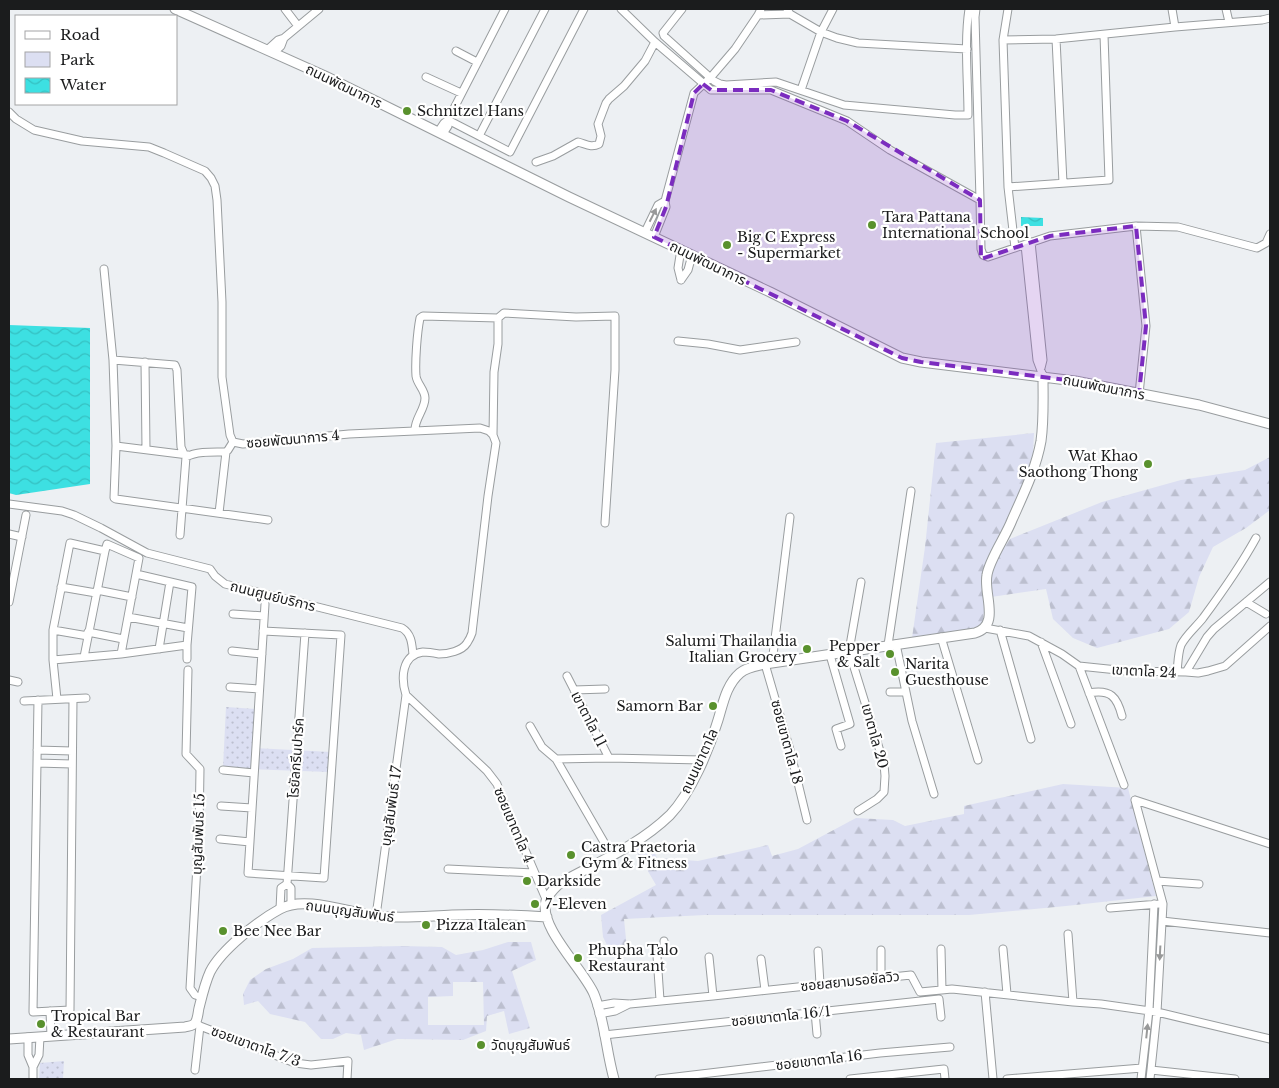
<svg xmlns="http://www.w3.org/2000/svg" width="1279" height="1088" font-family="'Libre Baskerville','Noto Sans Thai',serif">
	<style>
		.green { fill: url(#green-dots) }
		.forest { fill: url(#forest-firs); fill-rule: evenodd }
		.water { fill: url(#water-waves) }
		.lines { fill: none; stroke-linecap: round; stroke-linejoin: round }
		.minor-casing { stroke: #999d9f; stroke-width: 9 }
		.tertiary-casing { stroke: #999d9f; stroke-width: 11 }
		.minor { stroke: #fff; stroke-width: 7 }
		.tertiary { stroke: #fff; stroke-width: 9 }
		.oneway { fill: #989999 }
		.marked { fill: #7b2cbf; fill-opacity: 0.2; stroke: #7b2cbf; stroke-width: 4; stroke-dasharray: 10 6; stroke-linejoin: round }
		.poi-dot { fill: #59912d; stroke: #fff; stroke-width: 2 }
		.labels { text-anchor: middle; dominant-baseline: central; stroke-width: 4.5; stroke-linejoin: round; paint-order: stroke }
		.street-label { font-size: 14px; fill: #1b1c1d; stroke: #fff }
		.poi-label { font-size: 14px; fill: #1b1c1d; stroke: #fff; text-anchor: start }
	</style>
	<defs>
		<pattern id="green-dots" width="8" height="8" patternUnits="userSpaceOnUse" patternTransform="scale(1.25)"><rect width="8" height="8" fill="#dcdff2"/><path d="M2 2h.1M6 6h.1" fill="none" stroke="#bcbfcf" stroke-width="1.8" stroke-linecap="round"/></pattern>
		<pattern id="forest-firs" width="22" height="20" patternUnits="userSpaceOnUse" patternTransform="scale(1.25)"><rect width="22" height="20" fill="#dcdff2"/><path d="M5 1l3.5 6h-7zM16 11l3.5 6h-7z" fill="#bcbfcf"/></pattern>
		<pattern id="water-waves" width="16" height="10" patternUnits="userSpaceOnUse" patternTransform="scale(1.25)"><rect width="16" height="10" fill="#3de0e2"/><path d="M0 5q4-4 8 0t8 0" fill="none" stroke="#35c0c1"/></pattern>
	</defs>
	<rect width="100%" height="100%" fill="#edf0f3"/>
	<path class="green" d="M226 707 256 709 254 748 331 752 329 772 223 768Z
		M64 1061 63 1079H39L40 1063Z"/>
	<path class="forest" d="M1034 433 1033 453 1026 477 983 581 984 612 983 621 979 626 967 630 912 638 925 547 936 443Z
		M1270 457V510L1246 528 1213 547 1199 577 1189 612 1169 629 1097 648 1073 638 1053 619 1046 589 991 597V575L1000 553 1010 539 1102 502 1181 480 1245 470Z
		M1063 784 1128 788 1156 896 1066 906 969 915H705L624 919 627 949 610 951 603 937 601 915 656 885 635 849 650 842 657 858 698 861 768 845 772 856 798 849 856 818 893 820 905 826 964 814V806Z
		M508 942H531L536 960 512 971 530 1028 509 1034 504 1011 487 1016 486 1031 463 1040 397 1039 364 1050 361 1035 346 1033 333 1039H321L305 1022 270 1014 258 1001 244 1005 243 994 250 980 266 969 293 959 312 948 402 946 442 947 456 955 483 950ZM453 982H483L484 1025H428V997L453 996Z"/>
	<path class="water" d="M1021 217 1043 218V226H1021Z
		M9 325 90 328V484L16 495 9 493Z"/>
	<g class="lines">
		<g class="minor-casing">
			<path id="minor" d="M285 9 298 26
				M505 9 448 120 510 152 584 9
				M621 9 655 42 711 90H771L847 121 890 150 980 200 981 249 983 255 988 257 1050 236 1136 226 1178 227 1257 248 1266 243 1270 234
				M682 9 663 33 664 36 714 81 720 84 726 85 776 82 844 105 955 115H968C968 81 964 42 969 9
				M787 9 790 14 821 32 837 38 858 43 967 49
				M976 9 975 17 980 200
				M1008 9 1003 40 1008 187 1015 248
				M1172 9 1175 27
				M1226 9 1229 22
				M758 15 790 14
				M284 38 319 9
				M1056 39 1063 183
				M1003 40 1056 39 1175 27 1262 20 1270 18
				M267 50 278 40 284 38 281 46 273 53
				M456 51 477 62
				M426 77 461 93
				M801 90 821 32 833 9
				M9 112 16 119 34 130 82 141 149 147 164 153 205 171 211 178 215 186 217 200 222 302V377L230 435 233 442 243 444 349 434 480 428 489 431 493 435 496 443 488 496 472 633C471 636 469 640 467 643 462 651 448 654 439 654 434 653 428 652 423 652 401 655 401 679 406 695L376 916
				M438 132 444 123 448 120V126L443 134
				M479 136 545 9
				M536 162 553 156 578 142C586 144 591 148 599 144L601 136 598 124 606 103 609 99 624 86 645 61 655 42
				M1008 187 1109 180 1104 35
				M1136 226 1146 326 1139 394
				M645 232 658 205 665 201
				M654 237 666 207 665 201 694 93 711 77 735 49 758 15 761 9
				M1031 242 1043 360 1041 368
				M1025 245 1037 360 1043 376
				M681 249 678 268 681 280
				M104 269 113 360 116 446
				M681 280 688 270 692 255
				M678 341 708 344 740 350 796 342
				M113 360 175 365 177 370 181 447 184 454
				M145 362 146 449
				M415 431C414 419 425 410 425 398 425 390 417 384 416 376 415 362 417 333 420 318L423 316 498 318
				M493 435 494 372 498 344V318L504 313 576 317 615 316V370L605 523
				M188 455 116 446 114 498 116 499 268 520
				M9 504 62 511 74 515 101 528 147 553 210 569 215 576 225 584 402 628C412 634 412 645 413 655
				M219 513 226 452
				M9 534 22 537
				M180 535 186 457C197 451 213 452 226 452L228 450 233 442
				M136 574 192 587 187 645V659
				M61 587 96 593
				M97 590 132 597
				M9 602 26 515
				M1246 602 1266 614
				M233 614 264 616
				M128 617 188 628
				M985 628 1029 636 1062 654 1079 666 1127 671 1186 672 1207 637 1214 629 1270 582
				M53 630 88 636
				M1000 630 1031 739
				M263 631 341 635 324 878 248 873 265 604
				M88 632 123 639
				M941 637 978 760
				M1041 642 1071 724
				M896 644 912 721 934 794
				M888 645 911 491
				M159 649 170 582
				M232 651 262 654
				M830 655 850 724 836 729 841 746
				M84 657 105 551
				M53 660 121 654 187 645
				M772 663 790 517
				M765 664 790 750 807 820
				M1079 666 1124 785
				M188 670 186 754 200 769 199 830 190 988 195 995 202 997
				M1177 672C1178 663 1178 653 1181 645 1186 635 1196 627 1203 618 1223 591 1240 567 1256 538
				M1186 672 1198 673 1208 671 1225 666 1270 626
				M567 676 609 758
				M9 680 18 682
				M230 687 259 689
				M574 690 605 689
				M890 692H906
				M1089 693C1111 689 1117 697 1122 716
				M406 695 487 771 497 784 512 824 525 850 546 899
				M57 699 53 660V630L70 543 105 551 107 544 139 558 121 654
				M38 700 33 1012 70 1010 73 699
				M24 701 86 698
				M530 726 542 747 556 759 609 758 702 760
				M37 750 72 751
				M556 759 612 856
				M37 763 72 764
				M223 770 254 773
				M1135 800 1163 904 1157 1012 1150 1079
				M1135 800 1270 844
				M221 806 252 808
				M858 811 877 799 884 792 885 776 884 764 849 651 861 582
				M220 839 250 842
				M448 869 534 873
				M1157 881 1199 884
				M291 905V888L287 884 305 633
				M1110 908 1159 904
				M280 909 281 888 287 884
				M1162 921 1270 933
				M1068 934 1073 1002
				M941 949 942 990
				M1003 949 1007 994
				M881 950V978
				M818 951 820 984
				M709 957 713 996
				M761 959 765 990
				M985 992 993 1079
				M660 1000 657 956 664 946V941
				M597 1006 614 1003 630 1004 713 996 911 975 920 992 952 989 1073 1002 1101 1004 1157 1012 1270 1039
				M50 1011 51 1036
				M815 1012 817 1034
				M599 1014 615 1011 629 1004
				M196 1023 200 1026 295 1063 311 1065 348 1061 347 1079
				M604 1035 939 999 941 1017
				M28 1037V1055L33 1067V1079
				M33 1067 39 1055 40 1037
				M195 1070 200 1026
				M1151 1070 1235 1079
				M659 1079 880 1053 950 1047
				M850 1079 944 1069 945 1079
				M1007 1079 1142 1068
				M1141 1079 1149 1010 1154 904"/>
		</g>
		<g class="tertiary-casing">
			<path id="tertiary" d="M175 9 325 76 569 197 770 292 902 358 921 362 1075 381 1199 405 1270 424
				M9 1039 185 1027C189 1026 193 1026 195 1023 198 1019 198 1012 199 1008 202 996 205 983 210 972 221 950 258 921 280 909 305 895 349 913 377 916 402 919 427 916 452 915 484 914 516 915 547 917
				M614 1079C606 1051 605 1021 594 994 584 970 538 927 546 901 548 894 555 888 560 883 598 862 638 846 670 815 691 793 709 750 718 720 723 704 726 685 740 673 747 667 757 666 765 664L975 633C1001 625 983 594 987 575 989 560 1006 536 1012 520 1023 495 1036 469 1041 441 1044 420 1043 398 1043 376"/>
		</g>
		<use href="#minor" class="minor"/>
		<use href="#tertiary" class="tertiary"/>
	</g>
	<defs><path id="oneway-solid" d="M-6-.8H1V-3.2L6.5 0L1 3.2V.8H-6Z" transform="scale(1.25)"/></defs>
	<g class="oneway">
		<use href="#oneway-solid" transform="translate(653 215) rotate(-63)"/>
		<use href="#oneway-solid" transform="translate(1160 953) rotate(93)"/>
		<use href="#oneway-solid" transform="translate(1147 1031) rotate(-84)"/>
	</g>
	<path class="marked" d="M703 84 711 90H771L847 121 980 200 981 259 1050 236 1136 226 1146 326 1139 394 1075 381 921 362 902 358 654 237 666 207 694 93Z"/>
	<g class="poi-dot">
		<circle cx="407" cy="111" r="5"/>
		<circle cx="872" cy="225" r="5"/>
		<circle cx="727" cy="245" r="5"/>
		<circle cx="1148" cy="464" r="5"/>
		<circle cx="807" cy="649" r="5"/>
		<circle cx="890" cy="654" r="5"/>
		<circle cx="895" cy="672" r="5"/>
		<circle cx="713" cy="706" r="5"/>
		<circle cx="571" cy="855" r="5"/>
		<circle cx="527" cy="881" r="5"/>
		<circle cx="535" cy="904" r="5"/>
		<circle cx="426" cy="925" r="5"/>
		<circle cx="223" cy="931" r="5"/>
		<circle cx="578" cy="958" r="5"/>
		<circle cx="41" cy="1024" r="5"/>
		<circle cx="481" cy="1045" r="5"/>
	</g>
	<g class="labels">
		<g class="street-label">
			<text transform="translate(344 86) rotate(26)">ถนนพัฒนาการ</text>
			<text transform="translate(708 263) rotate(26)">ถนนพัฒนาการ</text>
			<text transform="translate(1104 387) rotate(11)">ถนนพัฒนาการ</text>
			<text transform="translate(293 439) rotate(-5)">ซอยพัฒนาการ 4</text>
			<text transform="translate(273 596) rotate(14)">ถนนศูนย์บริการ</text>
			<text transform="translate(1144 671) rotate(3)">เขาตาโล 24</text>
			<text transform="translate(589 719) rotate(63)">เขาตาโล 11</text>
			<text transform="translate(875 736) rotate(75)">เขาตาโล 20</text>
			<text transform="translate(787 742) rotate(75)">ซอยเขาตาโล 18</text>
			<text transform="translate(296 758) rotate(-86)">โรยัลกรีนปาร์ค</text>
			<text transform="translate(699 761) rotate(-65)">ถนนเขาตาโล</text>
			<text transform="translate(391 806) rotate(-82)">บุญสัมพันธ์ 17</text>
			<text transform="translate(514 825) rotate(67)">ซอยเขาตาโล 4</text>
			<text transform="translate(198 834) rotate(-88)">บุญสัมพันธ์ 15</text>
			<text transform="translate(350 911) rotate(8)">ถนนบุญสัมพันธ์</text>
			<text transform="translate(850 981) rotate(-6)">ซอยสยามรอยัลวิว</text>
			<text transform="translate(781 1016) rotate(-6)">ซอยเขาตาโล 16/1</text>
			<text transform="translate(256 1046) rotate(20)">ซอยเขาตาโล 7/3</text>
			<text transform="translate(819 1060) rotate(-7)">ซอยเขาตาโล 16</text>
		</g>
		<g class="poi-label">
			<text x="417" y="111">Schnitzel Hans</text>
			<text x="882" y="217">Tara Pattana<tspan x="882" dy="16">International School</tspan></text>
			<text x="737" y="237">Big C Express<tspan x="737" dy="16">- Supermarket</tspan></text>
			<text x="1138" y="456" text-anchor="end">Wat Khao<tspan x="1138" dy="16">Saothong Thong</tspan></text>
			<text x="797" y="641" text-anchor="end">Salumi Thailandia<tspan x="797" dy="16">Italian Grocery</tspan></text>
			<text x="880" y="646" text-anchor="end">Pepper<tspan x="880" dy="16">&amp; Salt</tspan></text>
			<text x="905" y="664">Narita<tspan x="905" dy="16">Guesthouse</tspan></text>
			<text x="703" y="706" text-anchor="end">Samorn Bar</text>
			<text x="581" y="847">Castra Praetoria<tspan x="581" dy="16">Gym &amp; Fitness</tspan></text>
			<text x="537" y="881">Darkside</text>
			<text x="545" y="904">7-Eleven</text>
			<text x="436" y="925">Pizza Italean</text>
			<text x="233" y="931">Bee Nee Bar</text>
			<text x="588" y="950">Phupha Talo<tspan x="588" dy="16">Restaurant</tspan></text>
			<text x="51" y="1016">Tropical Bar<tspan x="51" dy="16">&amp; Restaurant</tspan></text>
			<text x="491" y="1045">วัดบุญสัมพันธ์</text>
		</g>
	</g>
	<rect width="1279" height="1088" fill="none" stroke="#1b1c1d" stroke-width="20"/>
	<rect x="15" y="15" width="162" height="90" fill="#ffffff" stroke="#a4a4a5"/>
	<rect x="25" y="31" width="25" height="8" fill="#ffffff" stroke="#a4a4a5"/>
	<text x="60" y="40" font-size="15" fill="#1b1c1d">Road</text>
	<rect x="25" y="52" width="25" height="15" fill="#dcdff2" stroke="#a4a4a5"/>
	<text x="60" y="65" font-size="15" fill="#1b1c1d">Park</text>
	<rect x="25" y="78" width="25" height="15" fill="url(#water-waves)" stroke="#a4a4a5"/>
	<text x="60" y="90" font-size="15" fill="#1b1c1d">Water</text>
</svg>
